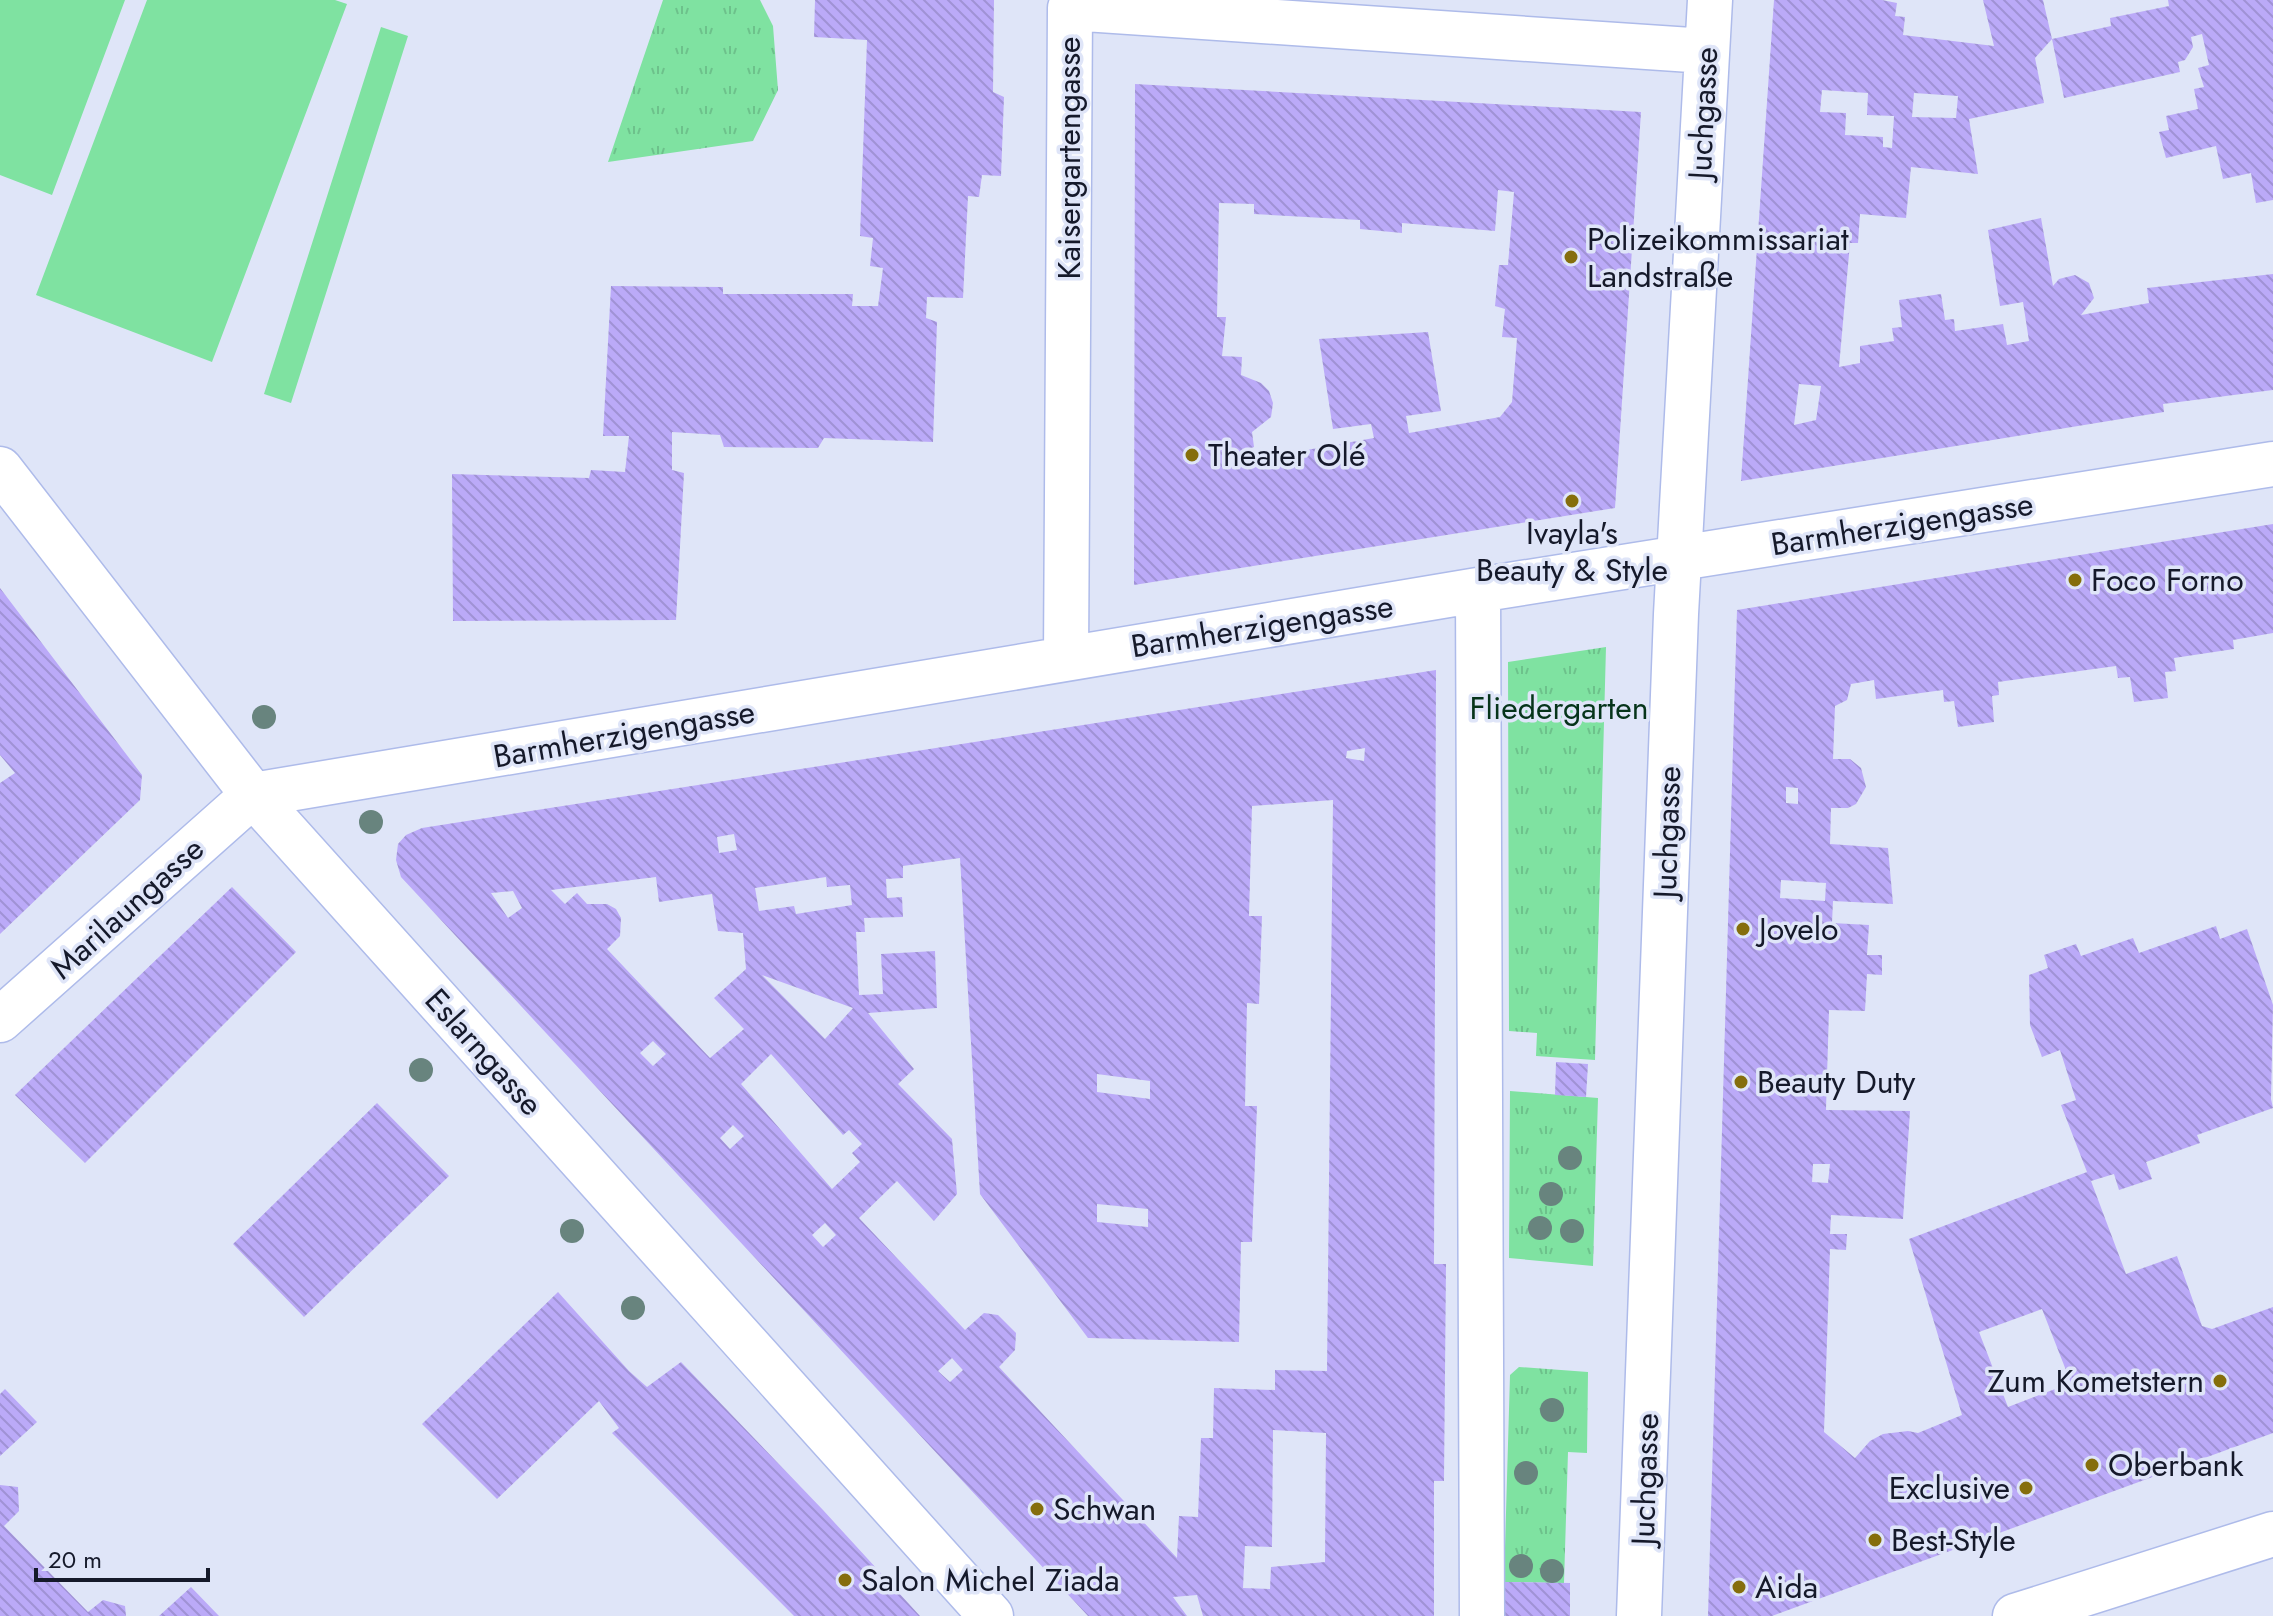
<svg xmlns="http://www.w3.org/2000/svg" width="2273" height="1616" font-family="Jost,sans-serif">
	<style>
		.green { fill: #7fe2a1 }
		.park { fill: url(#park-tufts) }
		.building { fill: url(#building-back-hatch); fill-rule: evenodd }
		.lines { fill: none; stroke-linecap: round; stroke-linejoin: round }
		.street-casing { stroke: #aebbea; stroke-width: 47 }
		.secondary-casing { stroke: #aebbea; stroke-width: 47 }
		.street { stroke: #fff; stroke-width: 44 }
		.secondary { stroke: #fff; stroke-width: 44 }
		.tree { fill: #68847e }
		.poi-dot { fill: #856e0c; stroke: #dfe5f8; stroke-width: 3 }
		.labels { text-anchor: middle; dominant-baseline: central; stroke-width: 7; stroke-linejoin: round; paint-order: stroke }
		.street-label { font-size: 32px; fill: #15192a; stroke: #dfe5f8 }
		.poi-label { font-size: 32px; fill: #15192a; stroke: #dfe5f8; text-anchor: start }
		.park-label { font-size: 32px; fill: #06341a; stroke: #dfe5f8 }
	</style>
	<defs>
		<pattern id="park-tufts" width="24" height="20" patternUnits="userSpaceOnUse" patternTransform="scale(2)"><rect width="24" height="20" fill="#7fe2a1"/><path d="M3 7l-1-3M5 7V3M7 7l1-3M15 17l-1-3M17 17v-4M19 17l1-3" fill="none" stroke="#6dc18b"/></pattern>
		<pattern id="building-back-hatch" width="6" height="6" patternUnits="userSpaceOnUse" patternTransform="scale(2)"><rect width="6" height="6" fill="#bbaaf8"/><path d="M-1 5l2 2M0 0l6 6M5-1l2 2" fill="none" stroke="#a092d5"/></pattern>
	</defs>
	<rect width="100%" height="100%" fill="#dfe5f8"/>
	<path class="green" d="M0 0H125L52 195 0 175Z
		M147 0H335L347 4 212 362 36 295Z
		M381 27 408 36 291 403 264 394Z"/>
	<path class="park" d="M663 0H760L773 26 778 90 753 141 608 162Z
		M1606 647 1595 1060 1536 1056 1537 1033 1509 1031 1508 662Z
		M1510 1091 1598 1098 1593 1266 1509 1258Z
		M1519 1367 1588 1372 1587 1453 1568 1452 1564 1583 1504 1582 1510 1375Z"/>
	<path class="building" d="M815 0H994L993 92 1004 97 1001 176 982 175 979 197 968 196 963 298 927 297 926 318 937 322 933 442 824 438 818 448 724 447 720 435 672 432V470L684 473 676 620 453 621 452 474 589 478 591 470 625 472 629 436H603L611 286 723 287V294H853L852 306H878L883 268 870 266 873 238 860 236 867 40 814 37Z
		M1774 0H1882L1897 3 1895 16 1905 17 1903 35 1994 46 1983 0H2043L2052 39 2111 26 2110 18 2169 6 2168 0H2273V200L2256 203 2251 173 2223 179 2216 146 2166 158 2159 132 2169 130 2166 116 2198 109 2194 89 2204 87 2198 68 2209 65 2202 34 2191 37 2193 47 2185 60 2178 62 2180 72 2064 98 2052 39 2035 58 2044 103 1969 119 1978 174 1911 167 1906 218 1860 214 1858 243H1850L1839 367 1860 363V346L1894 341 1892 328 1902 327 1899 300 1941 294 1945 320 1954 319 1955 331 2003 324 2007 345 2029 341 2023 302 2000 306 1988 230 2041 218 2053 286 2059 279 2075 275 2089 283 2094 298 2081 315 2149 303 2147 288 2273 274V390L2163 404 2164 412 1741 481ZM1822 90 1868 93 1867 115 1894 116 1892 148 1883 147V137L1845 135 1846 113 1820 112ZM1914 93 1958 96 1956 118 1912 117ZM1799 384 1821 386 1816 420 1794 425Z
		M1135 84 1641 112 1615 508 1134 585ZM1498 190 1514 192 1508 265H1499L1495 306 1505 309 1502 337 1517 338 1512 402 1500 417 1409 433 1406 416 1441 411 1428 332 1319 339 1333 429 1371 424 1374 438 1256 459 1242 451 1254 447 1252 432 1271 417 1273 403 1269 391 1261 383 1241 375 1242 357 1222 356 1226 317H1217L1219 203 1254 204V214L1360 220V229L1402 233V223L1495 231Z
		M2273 524V633L2233 640 2234 649 2174 658 2176 671 2165 672 2168 698 2134 702 2130 677 2118 678 2116 666 1998 682 1999 695 1992 696 1994 722 1958 727 1954 701 1944 702 1943 690 1876 699 1874 680 1851 684 1847 700 1835 706 1833 759H1850L1861 768 1866 787 1856 804 1848 808H1831L1830 844 1888 848 1893 904 1833 901 1832 923 1869 925 1867 955H1882V975L1867 974 1865 1011 1829 1010 1826 1110 1910 1111 1903 1219 1831 1215 1830 1234H1847L1846 1250 1830 1249 1824 1432 1855 1458 1870 1441 1883 1434 1908 1431 1918 1433 1962 1415 1909 1239 2087 1172 2061 1105 2076 1100 2060 1050 2042 1057 2030 1025 2029 975 2048 968 2044 955 2076 944 2081 956 2133 938 2139 953 2216 926 2220 939 2247 929 2273 1005 2271 1099 2273 1108 2197 1135 2200 1143 2146 1162 2152 1179 2119 1190 2114 1174 2091 1181 2126 1274 2177 1256 2202 1326 2212 1329 2273 1307V1433L1772 1616H1708L1737 610ZM1786 787 1798 788V804L1786 803ZM1781 880 1826 883 1825 901 1780 898ZM1813 1164H1830L1828 1183 1812 1182ZM2042 1309 2071 1383 2008 1407 1979 1332Z
		M0 588 142 775 140 800 0 934V783L15 773 0 755Z
		M1436 670 1434 1264H1446L1444 1481H1434V1616H1203L1197 1595 1173 1597 1187 1616H1088L401 877 396 860 398 844 406 835 422 828ZM1365 748 1364 761 1346 758 1347 751ZM1333 800 1327 1371 1275 1370V1390L1214 1388 1213 1438H1201L1198 1517 1179 1516 1177 1558 999 1367 1015 1350 1016 1333 998 1315 984 1313 965 1330 859 1218 897 1181 934 1221 957 1194 952 1139 898 1084 914 1069 868 1013 937 1008 935 951 881 954 883 994 859 995 856 932H865L864 918 903 917 902 897 887 898 886 879 903 878V866L960 858 980 1194 1088 1338 1239 1342 1241 1242H1252L1257 1106H1245L1247 1003 1259 1004 1262 916H1249L1252 806ZM734 834 737 850 719 853 717 837ZM656 877 659 902 712 894 718 931 743 933 746 969 714 998 744 1029 710 1058 607 949 620 936 621 918 616 909 607 904H587L577 893 565 904 551 890ZM826 877 827 887 850 885 852 905 796 914 794 906 759 911 755 888ZM513 891 522 908 508 918 491 893ZM762 975 809 992 853 1008 825 1039ZM653 1041 666 1054 653 1066 640 1053ZM771 1054 843 1135 849 1130 862 1144 852 1153 860 1162 832 1189 741 1084ZM1097 1074 1150 1081V1099L1097 1092ZM733 1125 744 1136 730 1149 720 1138ZM1097 1204 1148 1209V1227L1097 1222ZM825 1223 836 1235 823 1247 812 1235ZM952 1358 963 1370 950 1382 938 1371ZM1273 1430 1326 1433 1325 1562 1271 1567 1270 1589 1243 1588 1245 1546 1272 1547Z
		M232 887 296 952 85 1163 15 1095Z
		M1556 1062 1588 1064 1586 1097 1555 1095Z
		M377 1103 449 1176 304 1317 233 1244Z
		M558 1292 629 1371 647 1387 681 1362 823 1510 920 1616H794L612 1433 619 1428 599 1401 497 1499 422 1424Z
		M5 1389 37 1422 0 1456V1394Z
		M0 1485 18 1487 19 1511 4 1526 88 1612 103 1600 125 1606 126 1616H0Z
		M1504 1582 1570 1583V1616H1504Z
		M191 1587 219 1616H159Z"/>
	<g class="lines">
		<g class="street-casing">
			<path id="street" d="M0 469 253 795 991 1616
				M1478 590 1482 1616
				M1066 658 1070 8 1706 51
				M0 1020 253 795 1478 590 2273 464
				M1639 1616 1676 614 1710 0"/>
		</g>
		<g class="secondary-casing">
			<path id="secondary" d="M2015 1616 2273 1534"/>
		</g>
		<use href="#street" class="street"/>
		<use href="#secondary" class="secondary"/>
	</g>
	<g class="tree">
		<circle cx="264" cy="717" r="12"/>
		<circle cx="371" cy="822" r="12"/>
		<circle cx="421" cy="1070" r="12"/>
		<circle cx="1570" cy="1158" r="12"/>
		<circle cx="1551" cy="1194" r="12"/>
		<circle cx="1540" cy="1228" r="12"/>
		<circle cx="572" cy="1231" r="12"/>
		<circle cx="1572" cy="1231" r="12"/>
		<circle cx="633" cy="1308" r="12"/>
		<circle cx="1552" cy="1410" r="12"/>
		<circle cx="1526" cy="1473" r="12"/>
		<circle cx="1521" cy="1566" r="12"/>
		<circle cx="1552" cy="1571" r="12"/>
	</g>
	<g class="poi-dot">
		<circle cx="1571" cy="257" r="8"/>
		<circle cx="1192" cy="455" r="8"/>
		<circle cx="1572" cy="501" r="8"/>
		<circle cx="2075" cy="580" r="8"/>
		<circle cx="1743" cy="929" r="8"/>
		<circle cx="1741" cy="1082" r="8"/>
		<circle cx="2220" cy="1381" r="8"/>
		<circle cx="2092" cy="1465" r="8"/>
		<circle cx="2026" cy="1488" r="8"/>
		<circle cx="1037" cy="1509" r="8"/>
		<circle cx="1875" cy="1540" r="8"/>
		<circle cx="845" cy="1580" r="8"/>
		<circle cx="1739" cy="1587" r="8"/>
	</g>
	<g class="labels">
		<g class="street-label">
			<text transform="translate(1703 113) rotate(-87)">Juchgasse</text>
			<text transform="translate(1069 158) rotate(-90)">Kaisergartengasse</text>
			<text transform="translate(1902 524) rotate(-9)">Barmherzigengasse</text>
			<text transform="translate(1262 626) rotate(-9)">Barmherzigengasse</text>
			<text transform="translate(624 734) rotate(-10)">Barmherzigengasse</text>
			<text transform="translate(1667 832) rotate(-88)">Juchgasse</text>
			<text transform="translate(127 908) rotate(-42)">Marilaungasse</text>
			<text transform="translate(484 1052) rotate(48)">Eslarngasse</text>
			<text transform="translate(1645 1479) rotate(-88)">Juchgasse</text>
		</g>
		<g class="poi-label">
			<text x="1587" y="239">Polizeikommissariat<tspan x="1587" dy="37">Landstraße</tspan></text>
			<text x="1208" y="455">Theater Olé</text>
			<text x="1572" y="533" text-anchor="middle">Ivayla's<tspan x="1572" dy="37">Beauty &amp; Style</tspan></text>
			<text x="2091" y="580">Foco Forno</text>
			<text x="1759" y="929">Jovelo</text>
			<text x="1757" y="1082">Beauty Duty</text>
			<text x="2204" y="1381" text-anchor="end">Zum Kometstern</text>
			<text x="2108" y="1465">Oberbank</text>
			<text x="2010" y="1488" text-anchor="end">Exclusive</text>
			<text x="1053" y="1509">Schwan</text>
			<text x="1891" y="1540">Best-Style</text>
			<text x="861" y="1580">Salon Michel Ziada</text>
			<text x="1755" y="1587">Aida</text>
		</g>
		<g class="park-label">
			<text x="1559" y="708">Fliedergarten</text>
		</g>
	</g>
	<path d="M36 1568v12h172v-12" fill="none" stroke="#15192a" stroke-width="4"/>
	<text x="48" y="1568" font-size="24" fill="#15192a" stroke="#dfe5f8" stroke-width="6" paint-order="stroke">20 m</text>
</svg>
